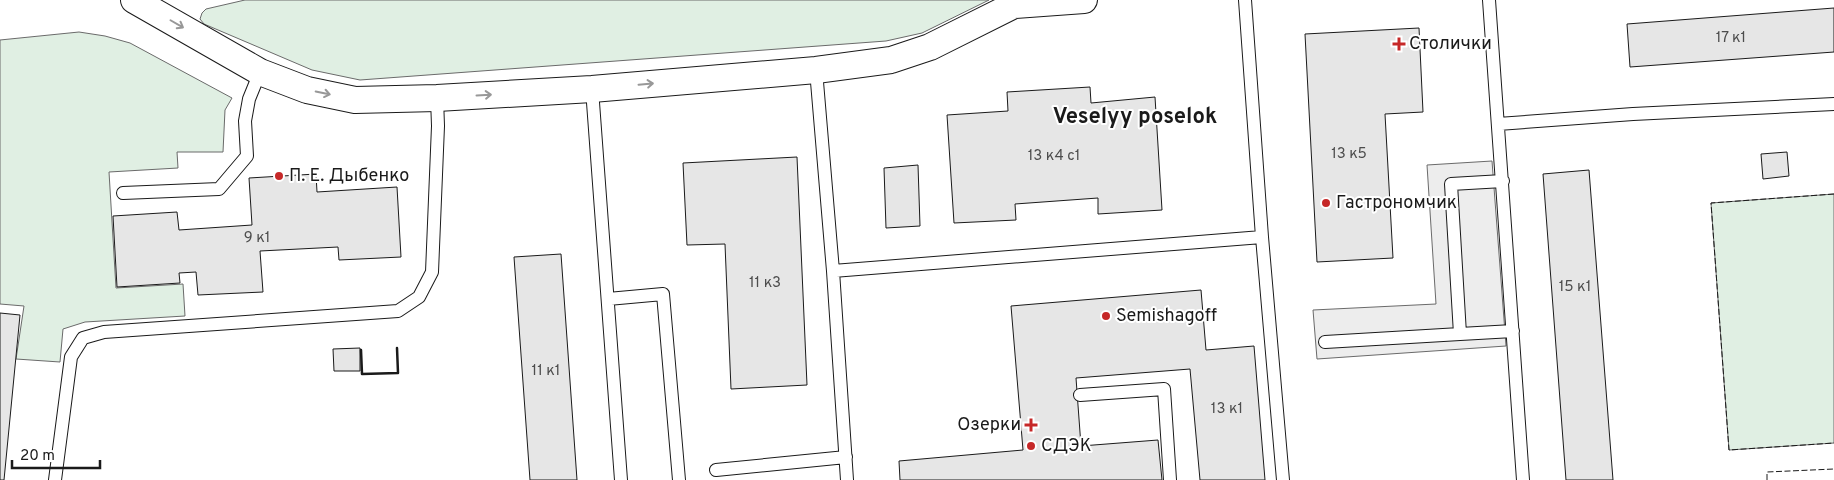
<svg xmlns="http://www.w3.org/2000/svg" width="1834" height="480" font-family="Overpass,sans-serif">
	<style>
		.green { fill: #e0efe3; stroke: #6a6a6a }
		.parking { fill: #ededed; stroke: #6a6a6a }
		.building { fill: #e6e6e6; stroke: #1a1a1a }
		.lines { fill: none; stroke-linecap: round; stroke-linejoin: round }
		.lane-casing { stroke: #1a1a1a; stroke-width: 14 }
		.street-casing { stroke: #1a1a1a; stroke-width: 28 }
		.lane { stroke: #fff; stroke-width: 12 }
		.street { stroke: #fff; stroke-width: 26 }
		.fence { stroke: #1a1a1a; stroke-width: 1; stroke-dasharray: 6 2.5; stroke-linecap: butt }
		.wall { stroke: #1a1a1a; stroke-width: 2.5 }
		.oneway { stroke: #989898 }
		.poi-dot { fill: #c62828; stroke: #fff; stroke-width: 2 }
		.labels { text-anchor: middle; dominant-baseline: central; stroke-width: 4; stroke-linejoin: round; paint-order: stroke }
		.number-label { font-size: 15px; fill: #4d4d4d }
		.poi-label { font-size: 18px; fill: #1a1a1a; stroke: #fff; text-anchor: start }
		.district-label { font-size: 22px; font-weight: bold; fill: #1a1a1a; stroke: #fff }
	</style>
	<rect width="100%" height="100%" fill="#fff"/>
	<path class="green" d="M245 0H989L922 33 886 41 360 80 312 70 204 24 200 19 202 13 206 9Z
		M79 32 105 36 130 43 232 98 225 110 223 152H177L178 168 109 172 116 288 183 284 185 316 85 322 63 329 60 362 16 359 24 306 0 304V40Z
		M1834 194V443L1729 450 1711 203Z"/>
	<path class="parking" d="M1492 161 1506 346 1317 359 1313 310 1436 304 1427 165Z"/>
	<path class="building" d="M1834 8V52L1630 67 1627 24Z
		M1419 28 1423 112 1385 114 1393 258 1317 262 1305 34Z
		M1090 87 1091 103 1155 97 1162 210 1098 214V198L1015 204 1016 220 954 223 947 115 1008 111 1007 92Z
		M1787 152 1789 176 1763 179 1761 154Z
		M797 157 807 385 731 389 725 244 687 245 683 163Z
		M918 165 920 226 886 228 884 168Z
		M1589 170 1613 480H1566L1543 174Z
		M316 174 317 192 397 187 401 257 339 260 338 247 260 251 263 292 198 295 196 272 179 273 180 283 117 287 113 216 177 212 179 230 252 225 249 178Z
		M561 254 577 480H530L514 257Z
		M1201 290 1206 350 1254 346 1265 480H1200L1190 369 1076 378 1081 446 1158 440 1162 480H900L899 461 1023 450 1011 306Z
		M0 313 20 315 4 480H0Z
		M360 348V371H334L333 349Z"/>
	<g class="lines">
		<g class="lane-casing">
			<path id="lane" d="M1489 0 1523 480
				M816 70 833 271 1262 237 1245 0
				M592 89 621 480
				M1498 124 1633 114 1834 104
				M1503 181 1451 184 1460 334 1513 331
				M123 193 219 189 247 156 245 121 249 99 260 72
				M1262 237 1283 480
				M833 271 847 480
				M608 299 663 294 679 480
				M1325 342 1460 334
				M1080 395 1164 389 1170 480
				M716 470 846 457
				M55 480 71 357 83 338 104 332 398 311 419 297 432 272 438 126 437 98"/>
		</g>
		<g class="street-casing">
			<path id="street" d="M134 0 260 72 307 90 355 100 437 98 592 89 816 70 891 60 930 47 1014 5 1084 0"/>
		</g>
		<use href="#lane" class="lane"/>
		<use href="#street" class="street"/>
		<path class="fence" d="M1834 194 1711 203 1729 450 1834 443
			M1767 480V472L1834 469"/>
		<path class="wall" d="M361 350 362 374 398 373 397 348"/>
	</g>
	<defs><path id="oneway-shaft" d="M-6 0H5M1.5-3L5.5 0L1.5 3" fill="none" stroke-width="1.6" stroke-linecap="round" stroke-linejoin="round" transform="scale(1.25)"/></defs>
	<g class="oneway">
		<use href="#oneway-shaft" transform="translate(177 24) rotate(30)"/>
		<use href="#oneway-shaft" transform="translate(646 84) rotate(-5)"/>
		<use href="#oneway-shaft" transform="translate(323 93) rotate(12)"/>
		<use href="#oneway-shaft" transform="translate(484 95) rotate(-3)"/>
	</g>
	<g class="poi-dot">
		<path d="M1396.5 36.5h5v5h5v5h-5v5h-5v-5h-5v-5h5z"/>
		<circle cx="279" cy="176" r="5"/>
		<circle cx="1326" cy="203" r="5"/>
		<circle cx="1106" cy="316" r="5"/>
		<path d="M1028.5 417.5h5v5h5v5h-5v5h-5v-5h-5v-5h5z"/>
		<circle cx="1031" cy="446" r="5"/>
	</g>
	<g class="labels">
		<g class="number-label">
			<text x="1731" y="38">17 к1</text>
			<text x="1349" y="154">13 к5</text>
			<text x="1054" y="156">13 к4 с1</text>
			<text x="257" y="238">9 к1</text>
			<text x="765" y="283">11 к3</text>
			<text x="1575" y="287">15 к1</text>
			<text x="546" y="371">11 к1</text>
			<text x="1227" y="409">13 к1</text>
		</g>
		<g class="poi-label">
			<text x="1409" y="44">Столички</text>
			<text x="289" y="176">П. Е. Дыбенко</text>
			<text x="1336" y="203">Гастрономчик</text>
			<text x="1116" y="316">Semishagoff</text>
			<text x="1021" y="425" text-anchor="end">Озерки</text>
			<text x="1041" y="446">СДЭК</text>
		</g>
		<g class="district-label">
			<text x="1135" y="117">Veselyy poselok</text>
		</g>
	</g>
	<path d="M12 460v8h88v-8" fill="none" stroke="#1a1a1a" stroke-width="2.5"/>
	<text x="20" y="460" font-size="15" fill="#1a1a1a" stroke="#ffffff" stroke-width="4" paint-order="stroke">20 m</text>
</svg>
